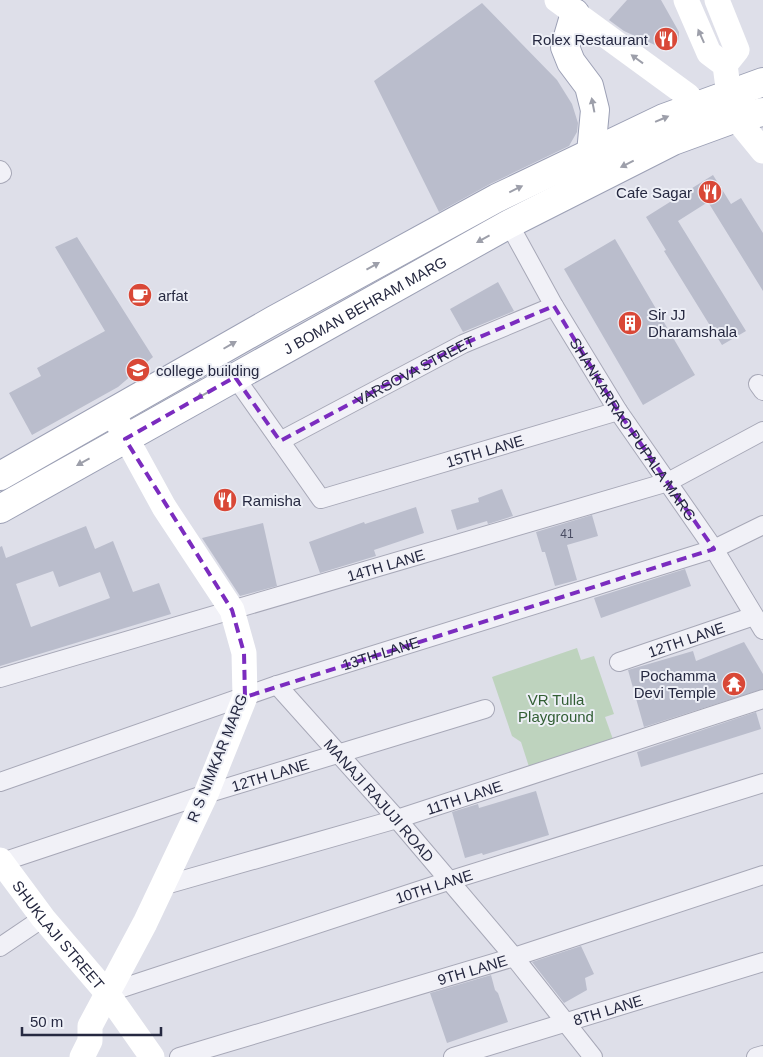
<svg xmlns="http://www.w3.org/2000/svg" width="763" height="1057" font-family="Helvetica,sans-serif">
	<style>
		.green { fill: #bed3be }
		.building { fill: #babdcc; fill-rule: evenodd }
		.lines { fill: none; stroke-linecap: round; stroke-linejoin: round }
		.street-casing { stroke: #a7a8b7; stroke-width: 20 }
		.primary-casing { stroke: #9ca0b5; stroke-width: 30 }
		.street { stroke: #f1f1f7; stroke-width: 18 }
		.secondary { stroke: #fff; stroke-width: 25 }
		.primary { stroke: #fff; stroke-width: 28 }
		.oneway { fill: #9d9faa }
		.marked { fill: none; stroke: #7b2cbf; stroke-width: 4; stroke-dasharray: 10 6; stroke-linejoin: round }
		.labels { text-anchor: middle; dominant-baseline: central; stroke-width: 4; stroke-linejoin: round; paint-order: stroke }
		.number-label { font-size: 12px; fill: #4b4e64 }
		.poi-label { font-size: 15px; fill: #262941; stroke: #edeff6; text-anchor: start }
		.street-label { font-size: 15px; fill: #262941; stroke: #edeff6 }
		.park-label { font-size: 15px; fill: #325e34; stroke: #edeff6 }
	</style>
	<rect width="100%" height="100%" fill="#dedfe9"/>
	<path class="green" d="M577 648 581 660 594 656 614 714 605 717 615 745 531 773 521 742 512 736 492 677Z"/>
	<path class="building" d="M627 0H661L679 32V39L677 44 672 48 666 50 624 31 609 20Z
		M482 3 557 80 572 104 578 123 577 132 569 146 490 184 439 212 374 81Z
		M713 175 731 204 741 198 763 233V291L708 202 678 221 746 331 722 345 664 251 666 250 646 217Z
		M77 237 153 357 118 387 32 435 9 393 41 376 37 368 105 331 55 247Z
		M615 239 695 375 643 405 564 269Z
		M498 282 514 311 463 332 450 309Z
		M502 489 513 516 488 524 487 521 457 530 451 510 479 502 478 498Z
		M416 507 424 533 374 550 376 556 320 573 309 542 364 522 365 524Z
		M592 515 598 536 567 545 577 580 555 586 545 552H542L536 532Z
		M263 523 277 586 240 596 202 538Z
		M86 526 95 549 113 541 133 592 159 583 171 614 0 666V547L2 546 6 558ZM53 571 59 587 100 572 110 598 31 627 16 584Z
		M685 569 691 586 601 618 594 598Z
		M744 642 763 674V689L644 727 628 670 693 651 696 661Z
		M756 712 761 729 641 767 637 752Z
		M536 791 549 835 483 855 482 853 465 858 452 812 478 804 479 808Z
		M581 946 594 974 585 978 587 990 564 1003 532 962Z
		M491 975 495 990 498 993 508 1022 447 1043 430 993Z"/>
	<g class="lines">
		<g class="street-casing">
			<g id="street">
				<path d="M0 170 2 173 0 174"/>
				<path id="s1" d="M509 224 554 306 618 411 714 549 763 630"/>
				<path id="s2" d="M235 377 321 499 618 411"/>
				<path d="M758 384 763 391"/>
				<path id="s3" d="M280 441 463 344 554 306"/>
				<path id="s4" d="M619 662 754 616"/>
				<path id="s5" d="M0 678 668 482 763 431"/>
				<path id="s6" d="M277 685 397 819 514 957 593 1057"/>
				<path id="s7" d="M0 782 277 685 714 549 763 525"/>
				<path id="s8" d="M2 862 206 794 485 709"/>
				<path id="s9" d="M162 886 397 819 763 699"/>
				<path d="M0 947 43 918"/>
				<path id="s10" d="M107 993 448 881 763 783"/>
				<path id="s11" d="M179 1057 514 957 763 875"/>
				<path id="s12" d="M453 1057 763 962"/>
				<path d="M756 1057 763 1055"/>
			</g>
		</g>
		<g class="primary-casing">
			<g id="primary">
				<path d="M575 13 565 47 571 62 589 86 595 110 591 153"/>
				<path d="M0 476 274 320 497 198 664 118 763 82"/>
				<path id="s14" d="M0 509 509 224 673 141 736 118 763 112"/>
			</g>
		</g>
		<use href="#street" class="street"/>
		<g class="secondary">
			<path d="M557 0 687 95 697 106 706 121"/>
			<path d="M686 0 709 53 725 65 729 95 736 118 763 151"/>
			<path d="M717 0 737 50 725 65"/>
			<path id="s13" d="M0 860 43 918 107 993 152 1057"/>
			<path d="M82 1057 90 1041V1026L145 923 206 794 245 697 244 653 232 610 164 507 112 412"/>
		</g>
		<use href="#primary" class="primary"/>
	</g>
	<defs><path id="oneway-solid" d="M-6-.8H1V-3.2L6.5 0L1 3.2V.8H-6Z" transform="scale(1.25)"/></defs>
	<g class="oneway">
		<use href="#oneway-solid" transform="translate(701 36) rotate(-114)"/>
		<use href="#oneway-solid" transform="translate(637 59) rotate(-144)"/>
		<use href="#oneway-solid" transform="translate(593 105) rotate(-101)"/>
		<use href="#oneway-solid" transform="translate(662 119) rotate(-23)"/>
		<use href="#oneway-solid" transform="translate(627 164) rotate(153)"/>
		<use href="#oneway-solid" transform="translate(516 189) rotate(-26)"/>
		<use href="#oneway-solid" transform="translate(483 239) rotate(151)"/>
		<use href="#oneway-solid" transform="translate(373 266) rotate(-29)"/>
		<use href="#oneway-solid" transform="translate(230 345) rotate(-30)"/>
		<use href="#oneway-solid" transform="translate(203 395) rotate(151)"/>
		<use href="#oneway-solid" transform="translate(83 462) rotate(151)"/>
	</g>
	<path class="marked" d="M554 306 618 411 714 549 245 697 244 653 232 610 125 439 235 377 280 441 463 344Z"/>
	<defs>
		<g id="restaurant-disc" transform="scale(1.25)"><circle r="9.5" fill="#d94837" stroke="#edeff6"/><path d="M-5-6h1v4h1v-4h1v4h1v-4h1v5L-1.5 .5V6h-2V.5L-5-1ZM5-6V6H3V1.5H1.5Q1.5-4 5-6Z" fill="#fff"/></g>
		<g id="cafe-disc" transform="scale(1.25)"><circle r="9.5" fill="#d94837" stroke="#edeff6"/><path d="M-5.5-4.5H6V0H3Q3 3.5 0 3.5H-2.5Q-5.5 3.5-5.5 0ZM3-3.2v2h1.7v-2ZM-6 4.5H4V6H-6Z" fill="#fff"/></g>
		<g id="building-disc" transform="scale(1.25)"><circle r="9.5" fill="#d94837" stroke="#edeff6"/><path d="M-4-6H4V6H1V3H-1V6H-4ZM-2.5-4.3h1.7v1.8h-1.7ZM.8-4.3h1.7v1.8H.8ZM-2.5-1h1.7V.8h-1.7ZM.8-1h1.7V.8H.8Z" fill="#fff"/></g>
		<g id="university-disc" transform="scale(1.25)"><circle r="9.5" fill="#d94837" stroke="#edeff6"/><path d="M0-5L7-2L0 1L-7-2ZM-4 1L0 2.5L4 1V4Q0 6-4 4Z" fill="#fff"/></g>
		<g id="temple-disc" transform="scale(1.25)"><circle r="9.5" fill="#d94837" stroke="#edeff6"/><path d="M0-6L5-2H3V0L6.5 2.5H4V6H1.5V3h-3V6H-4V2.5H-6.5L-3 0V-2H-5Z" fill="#fff"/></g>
	</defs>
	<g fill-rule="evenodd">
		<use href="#restaurant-disc" x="666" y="39"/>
		<use href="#restaurant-disc" x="710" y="192"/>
		<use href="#cafe-disc" x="140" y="295"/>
		<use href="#building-disc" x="630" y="323"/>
		<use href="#university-disc" x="138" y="370"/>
		<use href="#restaurant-disc" x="225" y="500"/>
		<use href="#temple-disc" x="734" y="684"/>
	</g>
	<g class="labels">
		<g class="number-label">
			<text x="567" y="534">41</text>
		</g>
		<g class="poi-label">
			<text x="648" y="39" text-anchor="end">Rolex Restaurant</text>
			<text x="692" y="192" text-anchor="end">Cafe Sagar</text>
			<text x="158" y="295">arfat</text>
			<text x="648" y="314">Sir JJ<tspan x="648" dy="17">Dharamshala</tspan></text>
			<text x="156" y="370">college building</text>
			<text x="242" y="500">Ramisha</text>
			<text x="716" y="675" text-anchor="end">Pochamma<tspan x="716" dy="17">Devi Temple</tspan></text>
		</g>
		<g class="street-label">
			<text stroke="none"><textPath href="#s14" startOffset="418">J BOMAN BEHRAM MARG</textPath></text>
			<text stroke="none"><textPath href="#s3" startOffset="152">VARSOVA STREET</textPath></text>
			<text stroke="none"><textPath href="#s1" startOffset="240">SHANKARRAO PUPALA MARG</textPath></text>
			<text stroke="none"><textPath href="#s2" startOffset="320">15TH LANE</textPath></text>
			<text stroke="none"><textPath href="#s5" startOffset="402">14TH LANE</textPath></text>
			<text stroke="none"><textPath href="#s4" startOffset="71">12TH LANE</textPath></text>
			<text stroke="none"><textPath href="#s7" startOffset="402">13TH LANE</textPath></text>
			<text transform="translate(217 758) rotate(-68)">R S NIMKAR MARG</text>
			<text stroke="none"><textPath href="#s8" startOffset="282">12TH LANE</textPath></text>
			<text stroke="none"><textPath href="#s9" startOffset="315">11TH LANE</textPath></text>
			<text stroke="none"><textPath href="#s6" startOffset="154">MANAJI RAJUJI ROAD</textPath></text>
			<text stroke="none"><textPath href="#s10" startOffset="344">10TH LANE</textPath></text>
			<text stroke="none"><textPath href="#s13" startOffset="95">SHUKLAJI STREET</textPath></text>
			<text stroke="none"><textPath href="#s11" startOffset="306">9TH LANE</textPath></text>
			<text stroke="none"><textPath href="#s12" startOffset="162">8TH LANE</textPath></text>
		</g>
		<g class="park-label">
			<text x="556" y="699">VR Tulla<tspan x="556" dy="17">Playground</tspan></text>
		</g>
	</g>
	<path d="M22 1027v8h139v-8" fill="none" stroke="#262941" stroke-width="2.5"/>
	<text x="30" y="1027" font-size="15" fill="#262941" stroke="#edeff6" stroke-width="4" paint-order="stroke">50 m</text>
</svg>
